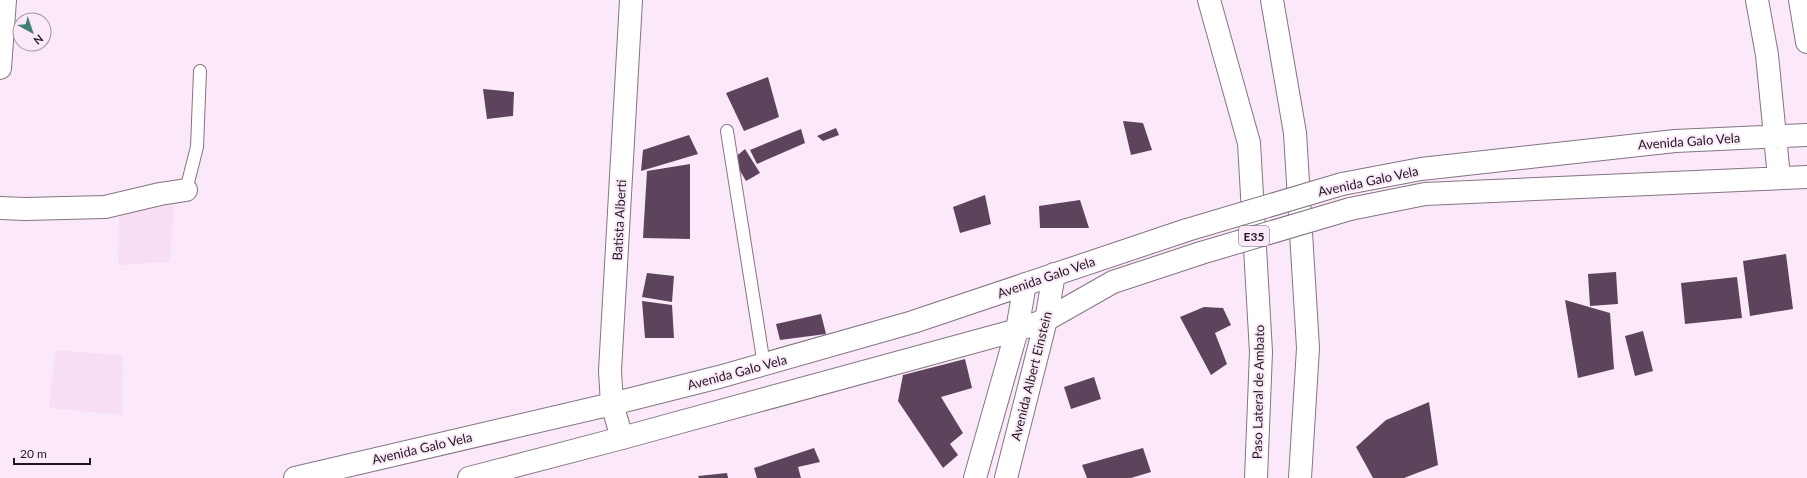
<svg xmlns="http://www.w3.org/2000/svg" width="1807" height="478" font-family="Lato,sans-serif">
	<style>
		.built { fill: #f7def4 }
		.building { fill: #5d435b }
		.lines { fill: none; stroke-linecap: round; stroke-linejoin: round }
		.lane-casing { stroke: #847483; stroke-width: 14 }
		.street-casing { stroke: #847483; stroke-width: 24 }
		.secondary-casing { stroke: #847483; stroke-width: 24 }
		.highway-casing { stroke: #847483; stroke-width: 24 }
		.lane { stroke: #fff; stroke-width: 12 }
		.street { stroke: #fff; stroke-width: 22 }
		.secondary { stroke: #fff; stroke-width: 22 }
		.highway { stroke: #fff; stroke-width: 22 }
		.secondary-bridge-casing { stroke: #847483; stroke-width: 24; stroke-linecap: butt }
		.secondary-bridge { stroke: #fff; stroke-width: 22 }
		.labels { text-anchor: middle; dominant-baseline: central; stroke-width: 4; stroke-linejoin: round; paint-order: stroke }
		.shield { fill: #fbe9f9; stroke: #615760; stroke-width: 1 }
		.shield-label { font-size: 12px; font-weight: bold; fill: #1f191f }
		.street-label { font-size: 13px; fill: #1f191f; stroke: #fbe9f9 }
	</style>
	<rect width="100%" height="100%" fill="#fbe9f9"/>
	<path class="built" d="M174 203 170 262 118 265 119 215Z
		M55 350 123 355 122 415 49 408Z"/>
	<path class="building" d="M768 77 779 117 744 131 726 93Z
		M483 89 514 92 513 116 487 119Z
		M1123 121 1143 123 1152 150 1131 155Z
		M836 128 839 135 823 141 817 136Z
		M801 129 805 143 757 164 750 150Z
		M689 135 698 154 641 171 643 150Z
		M745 149 760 173 746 181 733 159Z
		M690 164V239L643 238 647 171Z
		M985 195 991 224 960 233 953 207Z
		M1080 200 1089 228H1040L1039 206Z
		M1786 254 1793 309 1750 316 1743 261Z
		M1616 272 1618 304 1590 306 1588 274Z
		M647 273 674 276 672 302 642 297Z
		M1737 277 1742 318 1685 324 1681 283Z
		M1565 300 1610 313 1614 369 1578 378Z
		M642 301 672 305 674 338H645Z
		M1204 307 1223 308 1231 325 1215 333 1227 364 1211 375 1180 317Z
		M821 314 826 334 780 340 776 324Z
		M1643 331 1653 371 1635 376 1625 336Z
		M965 359 972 388 941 397 963 433 950 444 958 455 943 468 898 401 903 375Z
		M1094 377 1101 399 1071 409 1064 387Z
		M1429 402 1438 465 1404 478H1373L1356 447 1386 420Z
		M814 448 820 462 798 467 801 478H757L754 468Z
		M1143 448 1151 472 1131 478H1087L1082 465Z
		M727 473 728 478H699L698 476Z"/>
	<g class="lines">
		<g class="lane-casing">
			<path id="lane" d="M727 131 764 365
				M186 190 197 147 200 71"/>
		</g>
		<g class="street-casing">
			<path id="street" d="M0 68 5 0
				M0 208 25 209 105 207 160 194 186 190
				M622 438 612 404 610 371 631 0"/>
		</g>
		<g class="secondary-casing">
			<path id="secondary" d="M1757 0 1767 55 1779 177
				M1800 0 1807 42
				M1342 184 1421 169 1675 141 1807 135
				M1350 209 1425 194 1807 177
				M295 478 612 404 719 377 913 322 1187 230
				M469 478 622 438 1017 330 1046 320 1113 282 1201 253
				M975 478 1017 330 1025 284
				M1006 478 1046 320 1054 274"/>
		</g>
		<g class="highway-casing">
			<path id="highway" d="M1209 0 1249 143 1261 352 1256 478
				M1272 0 1295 133 1308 348 1300 478"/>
		</g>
		<use href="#lane" class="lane"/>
		<use href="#street" class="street"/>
		<use href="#secondary" class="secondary"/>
		<use href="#highway" class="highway"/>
		<g class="secondary-bridge-casing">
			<path id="secondary-bridge" d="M1187 230 1342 184
				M1201 253 1350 209"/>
		</g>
		<use href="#secondary-bridge" class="secondary-bridge"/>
	</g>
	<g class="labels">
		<rect class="shield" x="1239" y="226" width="30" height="20" rx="3"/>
		<g class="shield-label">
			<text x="1254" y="236">E35</text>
		</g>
		<g class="street-label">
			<text transform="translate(1689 141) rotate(-4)">Avenida Galo Vela</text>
			<text transform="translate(1368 181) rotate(-12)">Avenida Galo Vela</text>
			<text transform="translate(619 220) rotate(-87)">Batista Alberti</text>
			<text transform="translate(1046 277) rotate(-19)">Avenida Galo Vela</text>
			<text transform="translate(737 372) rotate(-15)">Avenida Galo Vela</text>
			<text transform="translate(1031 376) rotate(-76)">Avenida Albert Einstein</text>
			<text transform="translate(1258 392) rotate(-89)">Paso Lateral de Ambato</text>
			<text transform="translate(422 448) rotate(-13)">Avenida Galo Vela</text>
		</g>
	</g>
	<g transform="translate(32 32) rotate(140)"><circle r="19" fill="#fbe9f9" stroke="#a396a2"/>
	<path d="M0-3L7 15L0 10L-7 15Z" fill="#3f8275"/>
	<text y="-6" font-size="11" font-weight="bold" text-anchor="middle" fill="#1f191f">N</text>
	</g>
	<path d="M14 458v6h76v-6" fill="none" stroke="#1f191f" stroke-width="2"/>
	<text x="20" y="458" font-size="12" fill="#1f191f" stroke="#fbe9f9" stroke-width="3" paint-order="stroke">20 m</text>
</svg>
